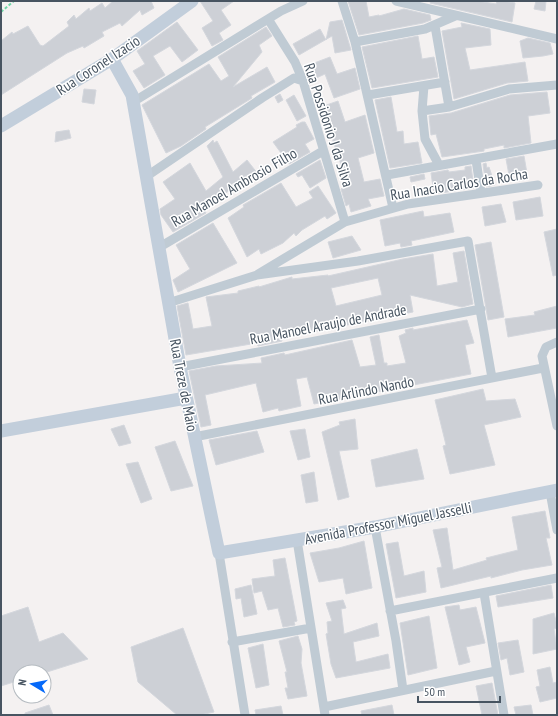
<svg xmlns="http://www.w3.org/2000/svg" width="558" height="716" font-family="'PT Sans Narrow',sans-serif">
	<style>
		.building { fill: #cdd0d6; stroke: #d4d7dd; fill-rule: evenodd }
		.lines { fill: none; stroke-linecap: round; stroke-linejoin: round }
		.path { stroke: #70d6a7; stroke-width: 2; stroke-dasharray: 3 2; stroke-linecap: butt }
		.street { stroke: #c0cbd4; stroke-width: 9 }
		.secondary { stroke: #c2cedb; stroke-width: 13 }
		.labels { text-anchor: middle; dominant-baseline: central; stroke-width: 3; stroke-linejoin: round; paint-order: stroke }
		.street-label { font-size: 15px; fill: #475461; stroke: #fff }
	</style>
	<rect width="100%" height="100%" fill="#f4f1f1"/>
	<path class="building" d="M113 1H151L154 8 142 15 140 10 122 26 120 23 102 32 104 36 84 48 83 46 67 53 1 95V41L12 32 13 34 28 26 40 45 43 46 69 26 67 22 74 15 76 19 89 8 90 11 102 3 105 8Z
		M200 1H234L221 10 231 25 219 33 223 40 212 46 202 28 213 21Z
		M348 1H366L369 17 379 15V16L404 9 430 15 431 20 423 23 359 35Z
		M431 1H477L496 4 497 1H504L515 3 512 22 430 3Z
		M536 1H546L545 11 534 9Z
		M342 20 351 50 335 53 332 36 299 55 293 44 320 29 326 40 330 22Z
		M177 22 198 50 182 62 170 46 153 56 165 75 144 88 133 71 145 64 137 51Z
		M461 23 490 29 491 45 465 48 470 70 525 62 528 81 507 83 454 99 442 31 462 27Z
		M266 27 272 36 259 45 262 52 233 87 267 67 275 82 251 96 252 98 205 127 206 129 181 146 166 153 142 105 209 64 221 81 229 76 218 57Z
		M418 36 422 59 434 57 438 77 372 88 362 47Z
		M528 38 550 43 553 54 543 56 523 58 520 41Z
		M330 57 337 74 355 68 360 89 334 98 325 74 314 79 309 65Z
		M84 89 96 90 94 104 82 102Z
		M547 92 550 113 528 116 531 143 504 148V145L484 149V151L442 157 436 134 431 135 429 116 451 113 510 95Z
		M280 94 283 100 278 103 275 97Z
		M294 95 306 116 297 121 286 100Z
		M391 97 397 132 403 131 404 144 418 142 422 163 390 168 375 100Z
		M338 101 345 122 365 115 374 153 358 158 364 182 380 179 384 196 368 199 371 206 351 212 349 204 346 206 341 189 348 185 324 115 321 116 318 108Z
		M302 122H305L314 139 305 144 310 152 289 164 273 142 297 127 296 125Z
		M69 130 71 138 55 142 56 132Z
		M213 140 214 143 217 141 233 172 247 160 258 174 239 192 235 186 222 196 203 207 206 213 173 232 161 215 160 209 175 199 163 182 190 163 206 191 223 177 207 146Z
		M524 156 528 179 518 181 517 173 509 175 506 159Z
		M320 160 326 178 310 188 302 175 298 177 296 174Z
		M486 163 487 168 489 167 495 185 486 187 483 164Z
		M471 166 474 188 434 194 431 173 448 170 449 172 465 170V167Z
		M424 174 425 179 411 182 410 177Z
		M281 183 296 207 313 198 309 192 318 186 336 213 327 219 325 216 302 230 296 236 294 233 283 243 261 254 259 249 247 257 228 218 244 207 243 205Z
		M540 197 543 216 516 220 513 202Z
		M501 204 506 222 485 226 482 207Z
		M423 211 424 217 450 213 454 232 411 241 412 245 401 247 400 243 385 246 380 220Z
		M213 223 237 263 178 292 173 280 190 269 176 245Z
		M557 229V275L553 276 544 232Z
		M352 236 361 250 333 258 328 242Z
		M491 242 504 317 488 320 475 245Z
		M464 251 473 304 462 307 410 295 413 312 281 338 282 341 258 346 257 343 186 355 177 306 188 303 193 329 212 326 206 297 238 293V291L259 286V287L292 277V279L328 275V276L403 259 433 254 437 286 458 282 453 253ZM378 278 382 295 336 306 331 288Z
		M557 306V328L508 337 505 319 535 315 534 312Z
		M467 320 474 343 465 345 471 374 314 404 307 377 296 379 301 406 279 411 278 408 263 412 256 383 205 395 211 425 201 427 189 371 216 366 262 363 261 358 284 353 285 355 352 340 360 367 376 365 370 337 379 335 384 363H387V366L406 363 399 336 406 333 405 330 413 328V330Z
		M483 389 486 401 515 399 521 417 484 425 495 465 450 474 443 446 446 445 435 400Z
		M355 419 358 449 339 451 349 497 338 500 322 432 340 425 339 422Z
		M124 425 131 443 119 446 111 429Z
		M305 429 310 457 298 460 290 431Z
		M257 431 264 452 216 465 209 440Z
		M175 441 193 486 171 491 155 447Z
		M417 449 424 479 376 487 371 460Z
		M138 462 152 499 141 503 126 464Z
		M314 472 318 501 306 503 301 475Z
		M545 511 550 538H546L552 565 522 570 491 578V576L441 588 437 568 442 567 433 530 447 528 453 570 487 560 486 558 518 550 512 517Z
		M364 541 372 588 346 594 343 578 319 582 310 553 339 548Z
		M398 542 404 576 424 571 426 592 396 598 386 544Z
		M285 558 297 621 294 622 295 625 283 627 278 608 268 610 262 591 254 593 252 579 275 576 273 560Z
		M251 585 257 614 244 617 241 598 236 599 235 589Z
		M551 585 553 598 498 607 496 596Z
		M343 600 346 608 341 609 344 634 377 623 379 636 353 642 356 662 388 654 390 668 336 678 331 664 326 634 328 633 327 622 332 621 326 603Z
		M459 605 460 610 476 607 485 643 466 647 470 662 459 665 445 607Z
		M28 607 39 642 63 633 88 659 47 672H20V680L1 686V616Z
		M554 613 557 625V628L554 629 557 649 533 654V619Z
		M429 616 437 668 408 675 400 623Z
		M183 628 214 712 200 715H177L138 682 131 647Z
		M298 636 302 649 301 663 307 696 288 699 285 688H288L285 672H287L279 641Z
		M518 640 524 672 510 675 507 658 501 660 498 643Z
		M263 644 269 685 256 688 248 648Z
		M550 667 553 683 557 682V698L540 702 536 687 540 686 537 670Z
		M492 683 498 715H482L476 686Z
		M49 705 53 715H25V713Z
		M392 705 394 715H362L361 711Z
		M531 705 533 715H516L514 707Z
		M281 706 283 715H256L255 710Z"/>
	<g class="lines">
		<path class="path" d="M1 12 14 1"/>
		<path class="street" d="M342 1 355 42 393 208
			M396 1 557 39
			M268 19 295 62 303 81 345 222
			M435 26 449 107
			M355 42 425 29 455 16
			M424 86 422 111 425 139 439 165
			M368 95 445 82
			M133 102 281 11 303 1
			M422 111 449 107 509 89 557 85
			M476 160 481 193
			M387 175 557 144
			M147 176 262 98 294 78 303 81
			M158 248 323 151
			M258 274 345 222 408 204 538 185
			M168 303 257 275 358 261 468 241 492 378
			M557 342 546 347 542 356 557 426
			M180 367 481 309
			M194 437 543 368
			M550 492 557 530
			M375 527 396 641 403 690
			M297 540 325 715
			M219 553 245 715
			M484 593 504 715
			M390 611 557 578
			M232 642 311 628
			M324 707 496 671"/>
		<path class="secondary" d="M112 59 132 95 180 367 219 553 375 527 557 490
			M1 126 112 59 192 1
			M1 431 186 398"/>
	</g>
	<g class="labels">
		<g class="street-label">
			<text transform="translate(98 65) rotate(-33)">Rua Coronel Izacio</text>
			<text transform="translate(329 125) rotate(72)">Rua Possidonio J da Silva</text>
			<text transform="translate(459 184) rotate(-9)">Rua Inacio Carlos da Rocha</text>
			<text transform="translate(234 187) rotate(-30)">Rua Manoel Ambrosio Filho</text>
			<text transform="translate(328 324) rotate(-11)">Rua Manoel Araujo de Andrade</text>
			<text transform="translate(184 385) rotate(79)">Rua Treze de Maio</text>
			<text transform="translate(366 390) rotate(-11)">Rua Arlindo Nando</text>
			<text transform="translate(388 523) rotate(-11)">Avenida Professor Miguel Jasselli</text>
		</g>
	</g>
	<rect width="558" height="716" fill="none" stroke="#475461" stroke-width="4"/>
	<g transform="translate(32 684) rotate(280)"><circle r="19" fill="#ffffff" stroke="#b5bbc0"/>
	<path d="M0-3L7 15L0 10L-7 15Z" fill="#0669f9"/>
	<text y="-6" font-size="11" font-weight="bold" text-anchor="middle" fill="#475461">N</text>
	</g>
	<path d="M418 696v6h82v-6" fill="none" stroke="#475461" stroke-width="2"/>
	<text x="424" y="696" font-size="12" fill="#475461" stroke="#ffffff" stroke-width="3" paint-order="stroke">50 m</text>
</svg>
